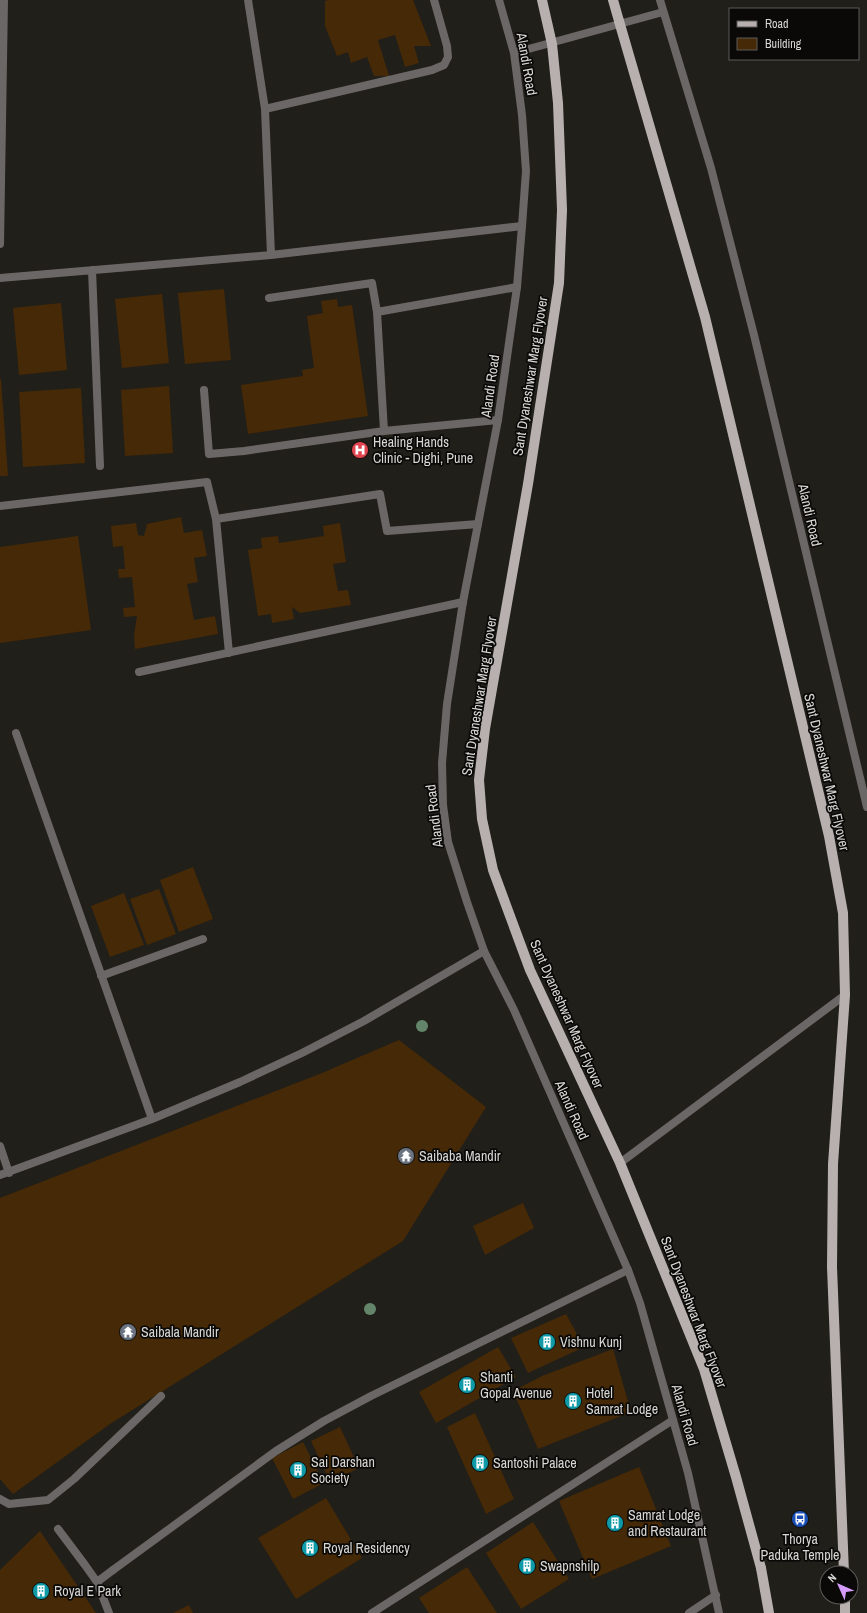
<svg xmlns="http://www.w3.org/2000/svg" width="867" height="1613" font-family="'Archivo Narrow',sans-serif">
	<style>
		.building { fill: #462907 }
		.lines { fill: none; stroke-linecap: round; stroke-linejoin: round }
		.service { stroke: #6b6766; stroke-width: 8 }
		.minor { stroke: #6b6766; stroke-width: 8 }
		.tertiary { stroke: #6b6766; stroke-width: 8 }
		.primary { stroke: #b7b0af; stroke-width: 10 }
		.primary-bridge { stroke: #b7b0af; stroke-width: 10 }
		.tree { fill: #63866b }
		.labels { text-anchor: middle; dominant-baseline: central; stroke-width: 3.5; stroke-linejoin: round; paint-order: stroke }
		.street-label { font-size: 14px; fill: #d8d7d3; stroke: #0a0907 }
		.poi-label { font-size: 14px; fill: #d8d7d3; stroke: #0a0907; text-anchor: start }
	</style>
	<rect width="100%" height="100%" fill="#211f19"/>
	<path class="building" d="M328 0H413L431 46H414L419 63 405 67 395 35 378 40 389 76H374L367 57 351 63 348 52 337 56 325 26V1Z
		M224 289 231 360 185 364 178 293Z
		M162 294 169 363 122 368 115 299Z
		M337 299 338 307 352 305 368 416 248 434 241 385 303 376 302 370 314 368 307 316 323 313 321 301Z
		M61 303 67 370 19 375 13 308Z
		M0 379H1L8 476H0Z
		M169 386 173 453 125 456 121 390Z
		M81 388 85 463 23 467 19 392Z
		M181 517 184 533 202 530 207 556 194 558 198 582 187 584 194 620 215 616 218 634 135 649 134 636 137 616 124 617 123 608 135 607 132 577 119 578 118 569H125L123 546 113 547 111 526 136 523 138 535 144 536 147 524Z
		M340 523 346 562 333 564 338 591 348 590 351 605 300 613 292 607 294 619 272 623 271 614 258 616 248 550 262 548 261 538 278 536 279 543 324 536 323 526Z
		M78 536 91 630 0 643V547Z
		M193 867 213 919 179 932 160 880Z
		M159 889 176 934 147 945 130 899Z
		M124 893 144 945 110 957 91 906Z
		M399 1040 486 1107 403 1241 110 1424 13 1494 0 1479V1198L322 1073Z
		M523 1203 534 1228 485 1255 473 1226Z
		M566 1314 584 1347 528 1373 511 1338Z
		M498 1347 516 1377 436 1423 419 1392Z
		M613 1349 631 1412 538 1449 513 1391 542 1376Z
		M475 1413 514 1499 486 1514 447 1427Z
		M340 1427 359 1468 330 1482 311 1441Z
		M303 1442 324 1483 293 1499 272 1458Z
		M639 1467 671 1546 592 1579 559 1501Z
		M326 1498 362 1558 296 1599 258 1538Z
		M533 1522 569 1579 521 1609 486 1553Z
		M40 1531 96 1613H0V1570Z
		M467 1567 497 1613H429L419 1598Z
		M189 1605 193 1613H173Z"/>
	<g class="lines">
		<path class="service" d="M269 298 372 283 377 312
			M204 390 209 454 244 451 384 431 498 420
			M384 431 377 312 517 287
			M0 506 207 482 216 519 229 653
			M216 519 380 494 387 531 478 524
			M139 672 463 602
			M0 1499 9 1504 48 1500 74 1479 161 1396
			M58 1529 85 1565 97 1582 109 1613
			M97 1582 113 1570"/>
		<path class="minor" d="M248 0 265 109 271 255 522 226
			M265 109 432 70 444 65 448 57 447 46 434 0
			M0 244 4 0
			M92 270 100 466
			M0 278 271 255
			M16 733 152 1119
			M101 976 203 939
			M0 1146 9 1173
			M620 1163 845 995
			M0 1175 152 1119 240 1082 302 1053 364 1021 484 951
			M113 1570 276 1451 324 1421 371 1396 628 1270
			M372 1613 673 1420
			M689 1613 716 1595"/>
		<path class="tertiary" d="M499 0 514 53 522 115 526 171 522 226 517 287 498 420 463 602 447 704 442 763 443 805 448 842 467 902 484 951 514 1010 628 1270 640 1303 688 1473 719 1613
			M660 0 711 168 754 335 867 807
			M514 53 663 12"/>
		<path class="primary" d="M613 0 619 21
			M761 1568 769 1613
			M845 1597V1613"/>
		<path class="primary-bridge" d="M542 0 552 44 558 103 562 210 559 283 528 484 485 729 479 780 482 819 493 870 530 970 620 1163 704 1369 736 1477 761 1568
			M619 21 705 317 829 836 843 913 845 995 833 1164 832 1267 844 1573"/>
	</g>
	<g class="tree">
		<circle cx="422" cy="1026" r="6"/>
		<circle cx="370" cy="1309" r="6"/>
	</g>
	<defs>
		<g id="hospital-disc" transform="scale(0.9)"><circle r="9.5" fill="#e0444e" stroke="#0a0907"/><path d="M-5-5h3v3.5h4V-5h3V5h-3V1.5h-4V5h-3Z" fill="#fff"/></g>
		<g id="temple-disc" transform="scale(0.9)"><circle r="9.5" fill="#6b7280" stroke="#0a0907"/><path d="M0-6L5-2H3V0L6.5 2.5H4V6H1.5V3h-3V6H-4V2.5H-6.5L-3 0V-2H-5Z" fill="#fff"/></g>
		<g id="building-disc" transform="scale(0.9)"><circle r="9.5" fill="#0f9aa8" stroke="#0a0907"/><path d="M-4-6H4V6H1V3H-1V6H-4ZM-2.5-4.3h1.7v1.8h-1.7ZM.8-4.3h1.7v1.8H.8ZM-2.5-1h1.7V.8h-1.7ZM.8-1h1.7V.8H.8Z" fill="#fff"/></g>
		<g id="bus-disc" transform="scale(0.9)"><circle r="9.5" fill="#1a4fb4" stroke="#0a0907"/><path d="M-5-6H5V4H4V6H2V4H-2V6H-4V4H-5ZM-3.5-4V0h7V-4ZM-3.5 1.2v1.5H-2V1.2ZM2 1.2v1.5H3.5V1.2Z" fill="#fff"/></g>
	</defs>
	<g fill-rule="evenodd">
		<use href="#hospital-disc" x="360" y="450"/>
		<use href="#temple-disc" x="406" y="1156"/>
		<use href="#temple-disc" x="128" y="1332"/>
		<use href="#building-disc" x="547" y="1342"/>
		<use href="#building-disc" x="467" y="1385"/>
		<use href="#building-disc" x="573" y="1401"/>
		<use href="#building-disc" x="480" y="1463"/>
		<use href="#building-disc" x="298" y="1470"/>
		<use href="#bus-disc" x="800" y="1519"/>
		<use href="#building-disc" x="615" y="1523"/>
		<use href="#building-disc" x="310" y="1548"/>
		<use href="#building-disc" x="527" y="1566"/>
		<use href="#building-disc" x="41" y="1591"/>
	</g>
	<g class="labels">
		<g class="street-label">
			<text transform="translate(527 64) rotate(80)">Alandi Road</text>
			<text transform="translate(530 376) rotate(-81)">Sant Dyaneshwar Marg Flyover</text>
			<text transform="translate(490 386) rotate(-82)">Alandi Road</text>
			<text transform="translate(810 515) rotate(77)">Alandi Road</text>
			<text transform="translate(479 696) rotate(-81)">Sant Dyaneshwar Marg Flyover</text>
			<text transform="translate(827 772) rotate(77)">Sant Dyaneshwar Marg Flyover</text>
			<text transform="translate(434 816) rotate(-97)">Alandi Road</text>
			<text transform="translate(567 1014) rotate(66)">Sant Dyaneshwar Marg Flyover</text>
			<text transform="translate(572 1110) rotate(66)">Alandi Road</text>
			<text transform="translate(694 1312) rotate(69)">Sant Dyaneshwar Marg Flyover</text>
			<text transform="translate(685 1415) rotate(74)">Alandi Road</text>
		</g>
		<g class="poi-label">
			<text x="373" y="442">Healing Hands<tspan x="373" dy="16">Clinic - Dighi, Pune</tspan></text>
			<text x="419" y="1156">Saibaba Mandir</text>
			<text x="141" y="1332">Saibala Mandir</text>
			<text x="560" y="1342">Vishnu Kunj</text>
			<text x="480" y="1377">Shanti<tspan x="480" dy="16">Gopal Avenue</tspan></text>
			<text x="586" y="1393">Hotel<tspan x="586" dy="16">Samrat Lodge</tspan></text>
			<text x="311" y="1462">Sai Darshan<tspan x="311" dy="16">Society</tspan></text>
			<text x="493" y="1463">Santoshi Palace</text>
			<text x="628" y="1515">Samrat Lodge<tspan x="628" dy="16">and Restaurant</tspan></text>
			<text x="800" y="1539" text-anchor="middle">Thorya<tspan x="800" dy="16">Paduka Temple</tspan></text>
			<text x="323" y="1548">Royal Residency</text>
			<text x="540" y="1566">Swapnshilp</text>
			<text x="54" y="1591">Royal E Park</text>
		</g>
	</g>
	<rect x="729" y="8" width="130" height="52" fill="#0a0907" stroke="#5c5b59"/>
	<rect x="737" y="21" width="20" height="6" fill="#b7b0af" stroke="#5c5b59"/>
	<text x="765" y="28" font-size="12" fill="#d8d7d3">Road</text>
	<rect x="737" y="38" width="20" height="12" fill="#462907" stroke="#5c5b59"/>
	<text x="765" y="48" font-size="12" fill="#d8d7d3">Building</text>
	<g transform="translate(839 1585) rotate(315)"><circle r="19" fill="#0a0907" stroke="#5c5b59"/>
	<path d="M0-3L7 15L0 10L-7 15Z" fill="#d59cfb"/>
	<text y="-6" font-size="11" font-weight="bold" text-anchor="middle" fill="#d8d7d3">N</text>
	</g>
</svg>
